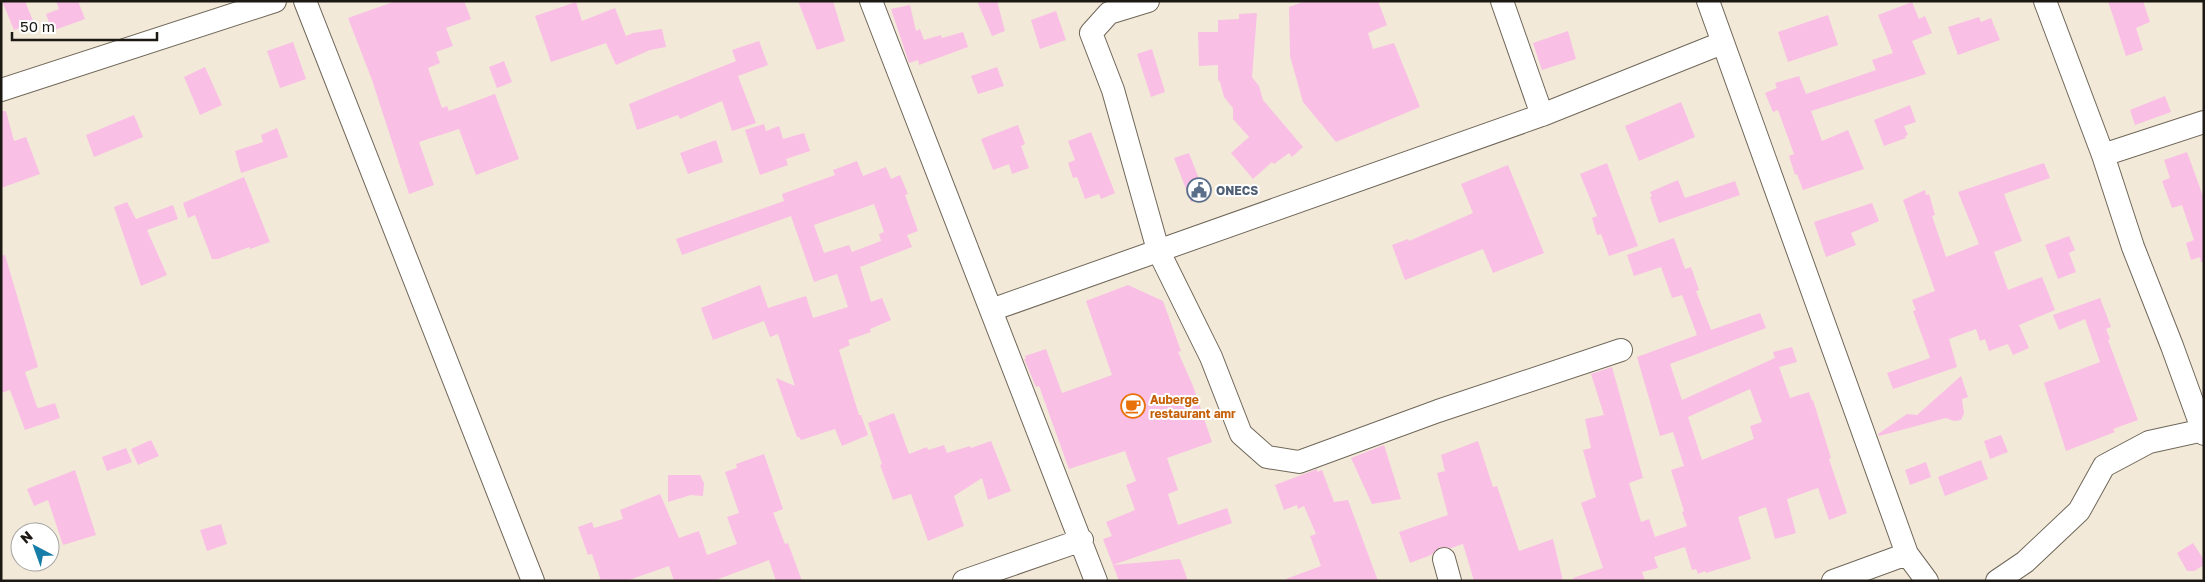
<svg xmlns="http://www.w3.org/2000/svg" width="2205" height="582" font-family="'Golos Text',sans-serif">
	<style>
		.building { fill: #f9bfe5; fill-rule: evenodd }
		.lines { fill: none; stroke-linecap: round; stroke-linejoin: round }
		.minor-casing { stroke: #6f6759; stroke-width: 24 }
		.minor { stroke: #fff; stroke-width: 22 }
		.labels { text-anchor: middle; dominant-baseline: central; stroke-width: 4; stroke-linejoin: round; paint-order: stroke }
		.service-label { font-size: 12px; font-weight: bold; fill: #4e5e75; stroke: #fff; text-anchor: start }
		.food-label { font-size: 12px; font-weight: bold; fill: #c56008; stroke: #fff; text-anchor: start }
	</style>
	<rect width="100%" height="100%" fill="#f3e9d9"/>
	<path class="building" d="M2 1H25L34 23 14 30Z
		M56 1H78L85 19 52 31 46 14 59 9Z
		M396 1H464L471 19 446 28 453 46 436 52 440 63 428 68 442 108 447 106 449 111 495 94 519 159 476 175 459 129 419 142 434 185 409 194 372 80 348 18Z
		M798 1H833L845 41 817 50Z
		M977 1H997L1005 31 992 36Z
		M1306 1H1378L1387 25 1368 33 1373 49 1394 43 1420 107 1336 142 1303 102 1290 56 1289 7Z
		M2108 1H2143L2150 22 2136 28 2143 50 2126 56Z
		M576 2 582 21 615 8 626 36 633 33 662 29 666 47 650 50 616 65 606 43 551 62 535 16Z
		M1912 2 1919 19 1925 16 1932 33 1912 41 1926 74 1811 111 1822 141 1848 130 1864 169 1803 190 1797 174 1795 175 1789 156 1794 154 1778 110 1773 112 1765 93 1777 88 1775 83 1799 76 1806 94 1876 70 1872 60 1893 53 1878 15Z
		M910 5 916 31 920 29 924 40 941 35 942 38 963 32 968 47 919 65 918 60 909 63 891 9Z
		M1056 11 1066 40 1040 49 1031 20Z
		M1257 13 1252 77 1259 86 1263 100 1303 147 1292 157 1289 153 1274 164 1272 162 1253 179 1231 153 1249 137 1233 119V108L1224 97 1220 82 1218 80V65L1199 66 1198 32H1218V20L1239 19V14Z
		M1828 15 1838 45 1788 62 1778 32Z
		M1979 17 1981 22 1991 18 2000 40 1958 55 1948 27Z
		M1568 31 1576 59 1542 70 1533 43Z
		M759 41 768 65 738 76 756 123 732 131 722 101 680 119 678 115 637 130 629 104 736 61 732 50Z
		M293 42 306 79 280 88 267 51Z
		M1152 49 1165 92 1151 97 1137 54Z
		M504 61 512 82 497 88 489 67Z
		M205 67 222 105 200 115 184 77Z
		M997 67 1004 86 978 94 971 76Z
		M2165 96 2171 112 2135 125 2130 110Z
		M1681 102 1695 137 1639 161 1625 126Z
		M1910 105 1916 122 1904 126 1908 135 1905 136 1906 138 1884 146 1874 120Z
		M1 111H6L14 141 26 137 40 174 1 188Z
		M134 115 143 137 94 157 86 135Z
		M764 124 766 131 779 126 783 139 804 133 810 151 786 159 788 165 760 175 745 130Z
		M1018 125 1025 144 1021 146 1029 168 1012 174 1009 164 993 170 981 139Z
		M277 128 288 157 241 173 235 151 263 142 261 135Z
		M1091 132 1115 193 1101 199 1099 194 1085 199 1077 177 1073 178 1068 163 1075 160 1068 141Z
		M716 140 723 162 688 174 680 153Z
		M2187 152 2204 199V262H2201L2200 257 2191 260 2186 243 2194 240 2182 205 2172 208 2162 181 2170 178 2164 160Z
		M1189 153 1206 197 1191 202 1174 158Z
		M857 161 863 176 886 167 891 179 900 175 908 194 905 195 918 231 907 235 912 247 860 267 871 302 882 298 891 320 870 329 871 332 848 340 850 345 839 350 859 415H861L868 435 842 446 835 429 801 440 799 437H797L776 378 795 386 778 334 770 337 764 321 713 340 701 308 760 285 768 308 806 296 813 318 848 307 837 274 814 282 791 216 682 255 676 239 784 201 782 194 835 175 833 170ZM874 204 884 232 879 234 881 241 852 252 849 245 824 253 814 225Z
		M1607 163 1638 246 1609 256 1601 234 1597 235 1592 218 1597 216 1580 174Z
		M2044 163 2050 178 2004 194 2022 241 1994 252 2008 290 2042 277 2055 310 2019 325 2029 348 2013 355 2008 344 1989 351 1985 339 1980 341 1976 329 1949 339 1957 367 1893 389 1887 373 1930 358 1913 311 1916 310 1912 300 1935 291 1903 200 1925 190 1926 195 1929 194 1935 215 1932 216 1946 257 1979 244 1958 192Z
		M1508 165 1544 253 1493 273 1483 249 1405 280 1392 245 1408 239 1409 241 1473 213 1461 184Z
		M244 177 270 242 250 249 249 247 218 259H212L195 215 188 218 183 203Z
		M1678 180 1685 198 1735 181 1740 195 1659 223 1650 197 1652 196 1650 192Z
		M127 202 136 219 173 205 178 219 147 230 167 275 141 286 114 207Z
		M1872 203 1879 221 1851 233 1856 245 1826 257 1814 222Z
		M2069 236 2075 250 2069 253 2076 272 2058 279 2045 245Z
		M1674 238 1685 269 1691 267 1699 290 1696 291 1711 330 1760 313 1766 328 1670 364 1682 400 1775 358 1773 352 1792 347 1797 362 1779 367 1790 398 1809 392 1812 401 1813 400 1831 458 1829 459 1847 513 1829 520 1818 488 1787 499 1796 533 1775 539 1766 507 1738 517 1751 559 1706 573 1705 571 1698 574 1696 569 1692 570 1685 547 1654 557 1658 568 1642 572 1645 581H1574L1573 578 1603 568 1581 503 1596 497 1583 450 1591 448 1585 419 1604 415 1591 374 1612 367 1643 478 1629 483 1641 522 1649 519 1655 537 1687 526 1682 512 1684 511 1671 470 1684 466 1673 432 1660 436 1637 357 1697 335 1682 295 1672 298 1661 267 1634 276 1627 255ZM1750 389 1762 422 1750 426 1754 439 1702 460 1688 417Z
		M5 255 38 367 25 372 37 407 39 408 55 403 60 418 25 430 10 390 1 393V256Z
		M1128 285 1163 301 1181 351 1178 352 1193 386 1212 442 1167 458 1178 490 1168 494 1178 525 1227 508 1232 523 1113 565 1180 559 1188 581H1119L1103 539 1112 536 1106 522 1135 510 1126 485 1136 481 1125 451 1069 469 1039 386 1036 387 1024 359H1026L1025 356 1046 349 1062 393 1112 375 1086 301Z
		M2100 298 2111 327 2106 329 2110 339 2108 340 2138 420 2113 429 2115 432 2066 451 2044 383 2100 362 2085 319 2059 330 2053 315Z
		M1961 376 1968 397 1962 399 1964 413 1961 420 1954 421 1946 418 1879 436 1878 434 1907 414 1917 415Z
		M894 413 909 454 927 447 928 450 944 445 947 453 970 446 971 448 991 441 1011 491 988 500 982 478 954 496 964 526 928 541 911 494 893 500 880 465 882 464 868 423Z
		M2001 435 2008 452 1990 459 1984 441Z
		M151 440 159 456 138 465 131 449Z
		M1478 441 1493 487 1497 486 1519 551 1553 539 1563 581H1474L1463 544 1451 548 1440 547 1431 555 1410 563 1399 532 1448 515 1437 473 1445 471 1441 455Z
		M1384 445 1401 499 1372 504 1351 458Z
		M126 448 132 462 107 471 102 457Z
		M764 454 783 509 773 513 774 515 785 544 788 543 802 581H776L769 560 713 581H674L669 566 626 581H601L592 554 588 555 578 527 592 522 594 528 623 519 620 510 660 494 679 538 699 531 707 555 737 544 727 517 739 513 725 472 737 468 736 464Z
		M1981 460 1988 479 1945 496 1938 477Z
		M1926 462 1931 477 1910 485 1905 470Z
		M1317 469V472L1322 470 1334 502 1348 500 1378 581H1286V579L1321 566 1310 536 1316 534 1304 506 1298 509 1297 505 1284 510 1275 485Z
		M75 470 96 535 63 545 48 500 34 506 27 489Z
		M668 475H700L704 483 703 496 691 495 668 502Z
		M221 524 227 544 207 551 200 530Z
		M2193 543 2204 560V565L2194 571H2187L2177 553Z"/>
	<g class="lines">
		<g class="minor-casing">
			<path id="minor" d="M305 1 533 581
				M871 1 1096 581
				M1148 1 1109 13 1091 33 1113 90 1158 250 1211 357 1241 434 1267 457 1299 462 1438 411 1621 350
				M1502 1 1542 115
				M1708 1 1907 554 1927 581
				M2045 1 2103 155 2133 247 2172 346 2204 434
				M1 90 275 1
				M2103 155 2204 122
				M991 310 1542 115 1722 43
				M1444 559 1450 581
				M964 581 1082 540
				M1833 581 1907 554
				M1997 581 2025 562 2079 511 2104 466 2149 442 2204 430"/>
		</g>
		<use href="#minor" class="minor"/>
	</g>
	<defs>
		<g id="civic-ring" transform="scale(1.25)"><circle r="9.5" fill="#fff" stroke="#5c6f8a" stroke-width="1.5"/><path d="M-.6-6.5H3V-4.5H.6V-3L4-1V1h2V6H-6V1h2V-1L-.6-3ZM-1.2 2.5V6h2.4V2.5Z" fill="#5c6f8a"/></g>
		<g id="cafe-ring" transform="scale(1.25)"><circle r="9.5" fill="#fff" stroke="#e8710a" stroke-width="1.5"/><path d="M-5.5-4.5H6V0H3Q3 3.5 0 3.5H-2.5Q-5.5 3.5-5.5 0ZM3-3.2v2h1.7v-2ZM-6 4.5H4V6H-6Z" fill="#e8710a"/></g>
	</defs>
	<g fill-rule="evenodd">
		<use href="#civic-ring" x="1199" y="190"/>
		<use href="#cafe-ring" x="1133" y="406"/>
	</g>
	<g class="labels">
		<g class="service-label">
			<text x="1216" y="190">ONECS</text>
		</g>
		<g class="food-label">
			<text x="1150" y="399">Auberge<tspan x="1150" dy="14">restaurant amr</tspan></text>
		</g>
	</g>
	<rect width="2205" height="582" fill="none" stroke="#1c1813" stroke-width="5"/>
	<g transform="translate(35 547) rotate(319)"><circle r="24" fill="#ffffff" stroke="#a4a3a1"/>
	<path d="M0-4L9 19L0 12L-9 19Z" fill="#167da8"/>
	<text y="-8" font-size="14" font-weight="bold" text-anchor="middle" fill="#1c1813">N</text>
	</g>
	<path d="M12 32v8h145v-8" fill="none" stroke="#1c1813" stroke-width="2.5"/>
	<text x="20" y="32" font-size="15" fill="#1c1813" stroke="#ffffff" stroke-width="4" paint-order="stroke">50 m</text>
</svg>
